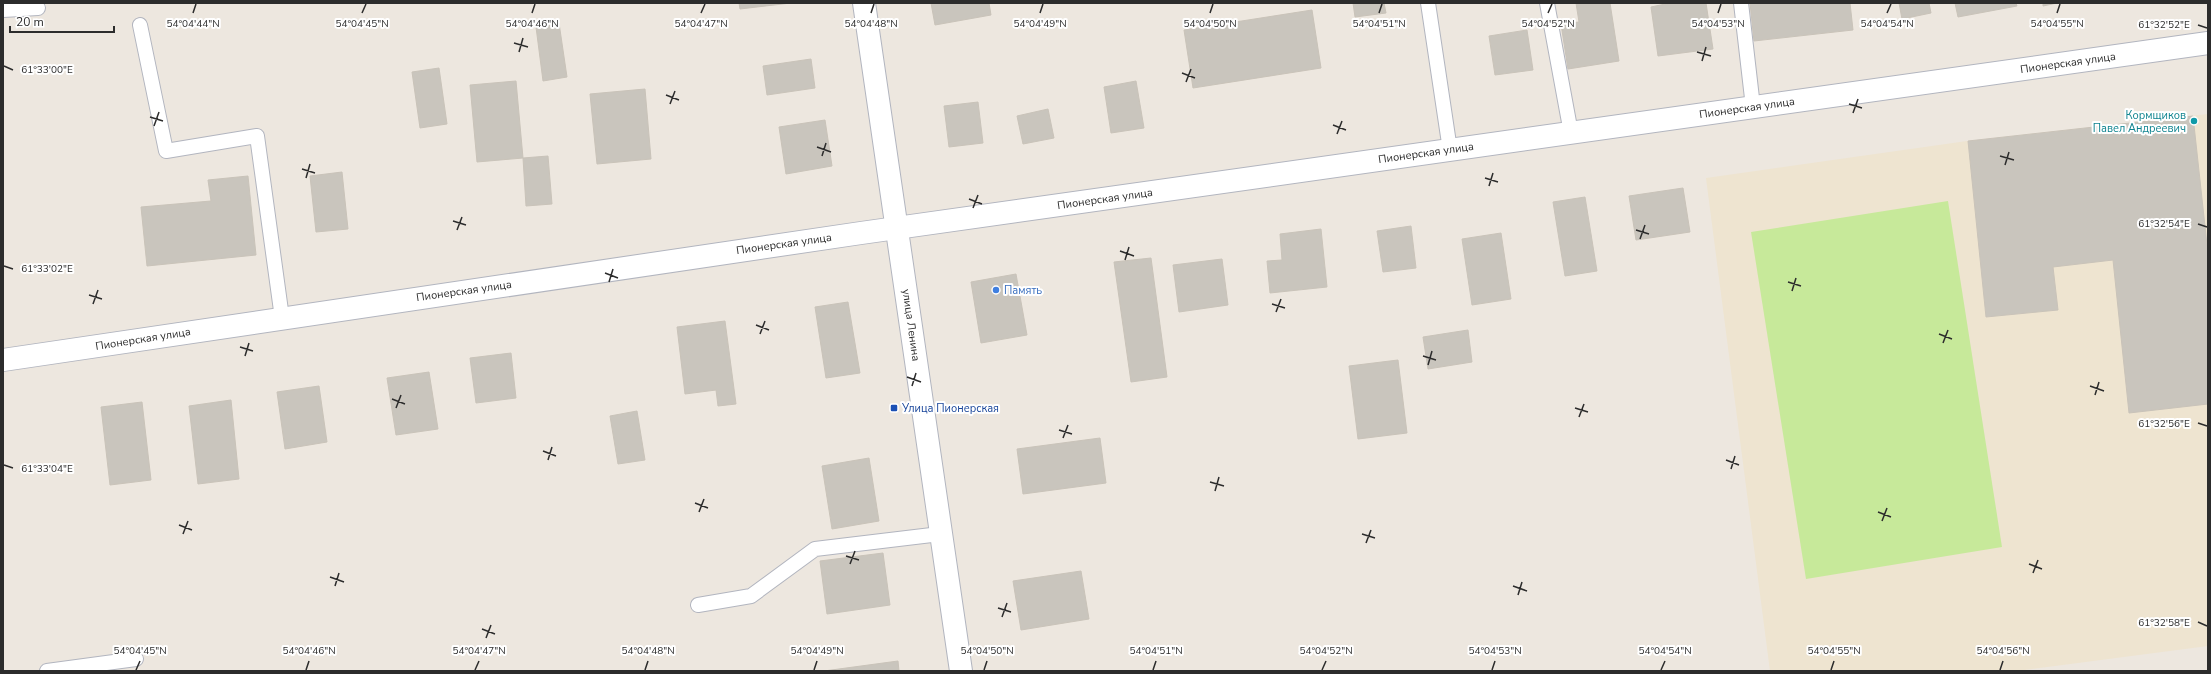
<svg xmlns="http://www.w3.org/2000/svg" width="2211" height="674" font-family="'Nunito Sans',sans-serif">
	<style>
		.education { fill: #eee4d0 }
		.pitch { fill: #c7e99a }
		.building { fill: #c9c5bd; stroke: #c9c3b9 }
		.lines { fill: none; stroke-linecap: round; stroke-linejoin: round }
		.lane-casing { stroke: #b2b5bf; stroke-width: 16 }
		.street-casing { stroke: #b2b5bf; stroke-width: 24 }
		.secondary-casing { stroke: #b2b5bf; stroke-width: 24 }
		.lane { stroke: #fff; stroke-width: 14 }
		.street { stroke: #fff; stroke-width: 22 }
		.secondary { stroke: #fff; stroke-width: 22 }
		.ticks { fill: none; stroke: #2c2c2c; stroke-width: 1.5 }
		.culture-dot { fill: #0f9aa8; stroke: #fff; stroke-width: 1.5 }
		.shop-dot { fill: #3f7fe0; stroke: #fff; stroke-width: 1.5 }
		.transit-dot { fill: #1a4fb4; stroke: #fff; stroke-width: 1.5 }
		.labels { text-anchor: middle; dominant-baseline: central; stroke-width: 4; stroke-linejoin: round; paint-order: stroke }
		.street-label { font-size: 11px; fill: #2c2c2c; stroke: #fff }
		.culture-label { font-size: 11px; fill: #0d838f; stroke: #fff; text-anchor: end }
		.shop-label { font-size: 11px; fill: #366cbe; stroke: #fff; text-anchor: start }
		.transit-label { font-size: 11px; fill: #164399; stroke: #fff; text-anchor: start }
		.ticks-label { font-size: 10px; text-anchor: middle; fill: #2c2c2c; stroke: #fff; stroke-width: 4; stroke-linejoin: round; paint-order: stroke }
	</style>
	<rect width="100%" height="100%" fill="#ede7df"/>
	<path class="education" d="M2208 114V646L2017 671H1770L1706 178 1967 141Z"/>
	<path class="pitch" d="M1948 201 2002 547 1806 579 1751 232Z"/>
	<path class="building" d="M739 3H791L740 9Z
		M931 3H989L991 15 935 25Z
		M1353 3H1384L1386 13 1355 17Z
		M1576 3H1610L1619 61 1568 69 1561 24 1579 22Z
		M1670 3H1706L1713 49 1658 56 1651 7Z
		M1750 3H1850L1853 30 1754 41Z
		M1899 3H1929L1931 13 1902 19Z
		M1955 3H2016L2017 6 1958 17Z
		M2043 3H2057L2043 6Z
		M1312 10 1321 68 1193 88 1184 30Z
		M559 23 567 77 543 81 536 27Z
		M1527 30 1533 70 1495 75 1489 36Z
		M811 59 815 88 767 95 763 66Z
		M439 68 447 124 420 128 412 72Z
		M516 81 523 158 477 162 470 85Z
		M1136 81 1144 128 1111 133 1104 87Z
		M645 89 651 159 597 164 590 94Z
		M978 102 983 143 949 147 944 106Z
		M1048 109 1054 138 1023 144 1017 116Z
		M2193 116 2208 254V404L2129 413 2113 260 2053 267 2058 310 1986 317 1968 141Z
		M825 120 832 166 786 174 779 127Z
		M548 156 552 204 526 206 523 158Z
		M342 172 348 229 316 232 310 176Z
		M248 176 256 255 147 266 141 207 211 201 208 180Z
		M1683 188 1690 232 1636 240 1629 196Z
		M1585 197 1597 271 1565 276 1553 202Z
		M1411 226 1416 268 1383 272 1377 231Z
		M1321 229 1327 287 1270 293 1267 261 1282 260 1280 234Z
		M1501 233 1511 299 1472 305 1462 239Z
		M1151 258 1167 377 1131 382 1114 262Z
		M1222 259 1228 305 1179 312 1173 265Z
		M1016 274 1027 335 981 343 971 282Z
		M848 302 860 373 826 378 815 307Z
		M725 321 736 404 718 406 716 390 685 394 677 327Z
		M1468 330 1472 362 1428 369 1423 337Z
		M511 353 516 398 476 403 470 358Z
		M1398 360 1407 433 1358 439 1349 366Z
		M429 372 438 429 396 435 387 378Z
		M319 386 327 442 285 449 277 392Z
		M231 400 239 479 198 484 189 406Z
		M142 402 151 480 110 485 101 407Z
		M637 411 645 460 618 464 610 416Z
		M1100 438 1106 483 1023 494 1017 449Z
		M869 458 879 521 832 529 822 466Z
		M883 553 890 605 827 614 820 561Z
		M1081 571 1089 619 1021 630 1013 581Z
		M898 661 899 671H824Z"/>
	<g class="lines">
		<g class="lane-casing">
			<path id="lane" d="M1428 3 1450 150
				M1547 3 1571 133
				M1741 3 1753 107
				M3 10 38 8
				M140 25 166 151 257 136 282 318
				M698 605 751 596 815 549 940 534
				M47 671 136 659"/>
		</g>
		<g class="street-casing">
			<path id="street" d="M3 360 861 233 2208 43"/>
		</g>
		<g class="secondary-casing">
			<path id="secondary" d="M864 3 961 671"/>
		</g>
		<use href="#lane" class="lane"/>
		<use href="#street" class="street"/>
		<use href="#secondary" class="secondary"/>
	</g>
	<path class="ticks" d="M193 13 196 4M362 13 366 4M532 13 535 4M701 13 705 4M871 13 874 4M1040 13 1043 4M1210 13 1213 4M1379 13 1382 4M1548 13 1552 4M1718 13 1721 4M1887 13 1891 4M2057 13 2060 4M2198 25 2207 28M514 43 528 47M519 52 523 38M1697 52 1711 56M1702 61 1706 47M4 66 13 70M1182 73 1195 78M1186 82 1191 69M666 95 679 100M670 104 675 91M1849 104 1862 108M1853 113 1858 99M150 117 163 121M1333 125 1346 130M154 126 159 112M1337 134 1342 121M817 147 831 152M822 156 826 143M2000 156 2014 160M2005 165 2009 152M302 169 315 173M306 178 310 164M1485 178 1498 182M1489 186 1493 173M969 199 982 204M973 208 978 195M453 221 466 225M2198 224 2207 227M457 230 462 217M1636 230 1649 234M1640 239 1645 225M1120 251 1134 256M1125 260 1129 247M4 266 13 269M605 273 618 278M609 282 613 269M1788 282 1801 286M1792 291 1796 278M89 295 102 299M93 304 98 290M1272 304 1285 308M1276 312 1281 299M756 325 769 330M760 334 765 321M1939 334 1952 339M1943 343 1948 330M240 347 253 351M245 356 249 343M1423 356 1436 360M1428 365 1432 351M907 377 921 382M912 386 916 373M2090 386 2104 391M2095 395 2099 382M392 399 405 404M396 408 401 395M1575 408 1588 412M1579 417 1584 404M2198 423 2207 426M1059 430 1072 434M1063 438 1068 425M543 451 556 456M548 460 552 447M1726 460 1739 465M4 465 13 468M1731 469 1735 456M1210 482 1224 486M1215 491 1219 477M695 503 708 508M699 512 704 499M1878 512 1891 517M1882 521 1887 508M179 525 192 530M183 534 188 521M1362 534 1375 538M1366 543 1371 530M846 556 859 560M850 564 855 551M2029 564 2042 569M2033 573 2038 560M330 577 344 582M335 586 339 573M1513 586 1527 591M1518 595 1522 582M998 608 1011 612M1002 617 1007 603M2198 622 2207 626M482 629 495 634M486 638 491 625M136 670 140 661M306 670 309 661M475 670 479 661M645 670 648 661M814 670 817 661M984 670 987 661M1153 670 1156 661M1322 670 1326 661M1492 670 1495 661M1661 670 1665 661M1831 670 1834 661M2000 670 2003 661"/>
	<circle class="culture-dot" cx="2194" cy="121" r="4"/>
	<circle class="shop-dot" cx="996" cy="290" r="4"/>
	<rect class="transit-dot" x="890" y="404" width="8" height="8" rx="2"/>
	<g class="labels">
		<g class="street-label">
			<text transform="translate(2068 63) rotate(-8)">Пионерская улица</text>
			<text transform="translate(1747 108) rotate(-8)">Пионерская улица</text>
			<text transform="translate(1426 153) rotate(-8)">Пионерская улица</text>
			<text transform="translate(1105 199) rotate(-8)">Пионерская улица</text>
			<text transform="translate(784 244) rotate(-8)">Пионерская улица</text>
			<text transform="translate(464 291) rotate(-8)">Пионерская улица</text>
			<text transform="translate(911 325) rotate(82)">улица Ленина</text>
			<text transform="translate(143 339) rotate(-9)">Пионерская улица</text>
		</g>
		<g class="culture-label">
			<text x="2186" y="115">Кормщиков<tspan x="2186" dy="13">Павел Андреевич</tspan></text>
		</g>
		<g class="shop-label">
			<text x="1004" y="290">Память</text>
		</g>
		<g class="transit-label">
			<text x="902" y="408">Улица Пионерская</text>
		</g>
	</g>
	<g class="ticks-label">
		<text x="362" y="27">54°04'45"N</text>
		<text x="532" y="27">54°04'46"N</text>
		<text x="871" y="27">54°04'48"N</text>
		<text x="1040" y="27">54°04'49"N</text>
		<text x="1210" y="27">54°04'50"N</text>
		<text x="1379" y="27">54°04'51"N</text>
		<text x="1548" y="27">54°04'52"N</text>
		<text x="1718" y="27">54°04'53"N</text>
		<text x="2057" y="27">54°04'55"N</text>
		<text x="193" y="27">54°04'44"N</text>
		<text x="701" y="27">54°04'47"N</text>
		<text x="1887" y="27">54°04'54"N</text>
		<text x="2164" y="28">61°32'52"E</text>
		<text x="47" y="73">61°33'00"E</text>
		<text x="2164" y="227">61°32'54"E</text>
		<text x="47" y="272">61°33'02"E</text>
		<text x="2164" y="427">61°32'56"E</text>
		<text x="47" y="472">61°33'04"E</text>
		<text x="2164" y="626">61°32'58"E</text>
		<text x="140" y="654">54°04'45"N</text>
		<text x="309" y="654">54°04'46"N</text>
		<text x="479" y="654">54°04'47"N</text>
		<text x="648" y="654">54°04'48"N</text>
		<text x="817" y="654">54°04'49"N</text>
		<text x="987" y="654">54°04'50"N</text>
		<text x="1156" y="654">54°04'51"N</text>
		<text x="1326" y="654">54°04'52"N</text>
		<text x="1495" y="654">54°04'53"N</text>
		<text x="1665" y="654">54°04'54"N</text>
		<text x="1834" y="654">54°04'55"N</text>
		<text x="2003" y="654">54°04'56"N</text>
	</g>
	<rect width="2211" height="674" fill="none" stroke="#2c2c2c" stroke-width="8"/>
	<path d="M10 26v6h104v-6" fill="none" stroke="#2c2c2c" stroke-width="2"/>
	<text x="16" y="26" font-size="12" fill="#2c2c2c" stroke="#ffffff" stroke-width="3" paint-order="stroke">20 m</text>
</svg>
